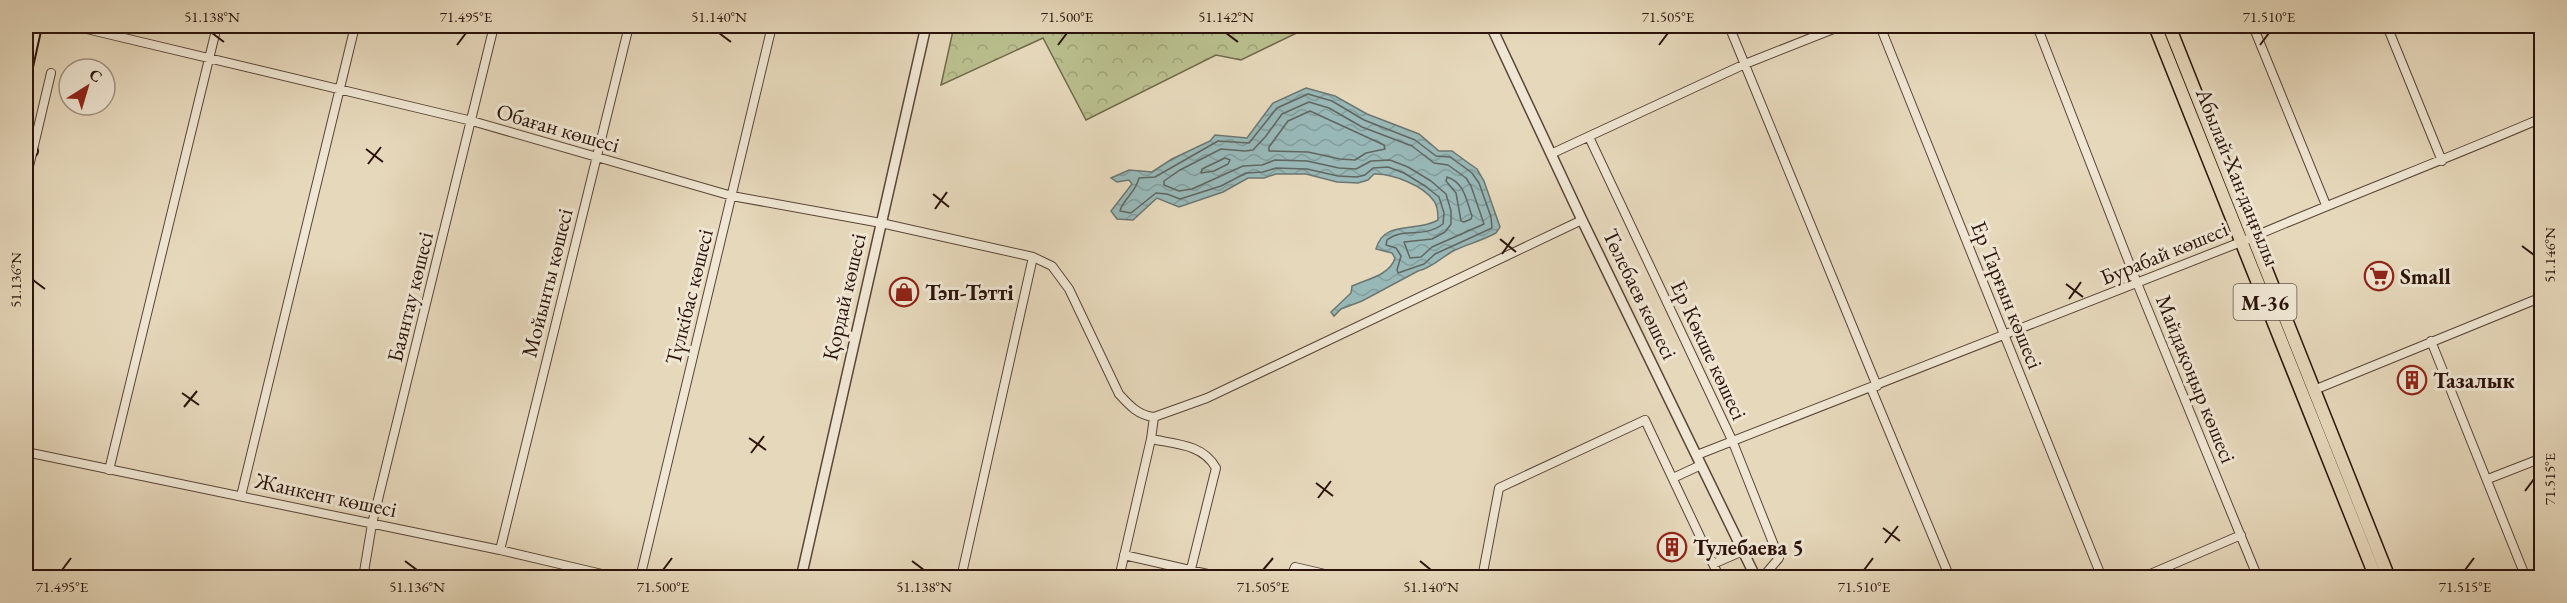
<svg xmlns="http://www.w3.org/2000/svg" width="2567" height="603" font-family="'EB Garamond',serif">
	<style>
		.park { fill: url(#park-crowns); stroke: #72684c; stroke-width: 1.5 }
		.water { fill: url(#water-waves); stroke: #6c7672; stroke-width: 1.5 }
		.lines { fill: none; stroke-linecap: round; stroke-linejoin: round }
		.shore { stroke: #626661; stroke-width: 1.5 }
		.minor-casing { stroke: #5a4437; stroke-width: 10 }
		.tertiary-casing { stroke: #5a4437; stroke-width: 12 }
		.secondary-casing { stroke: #2b130b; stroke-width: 14 }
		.primary-casing { stroke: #2b130b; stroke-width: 15 }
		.minor { stroke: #efe6d3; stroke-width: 8 }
		.tertiary { stroke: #efe6d3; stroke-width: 9 }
		.secondary { stroke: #efe6d3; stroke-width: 10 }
		.primary { stroke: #e6d8bb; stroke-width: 12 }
		.ticks { fill: none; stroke: #2b130b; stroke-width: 2 }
		.labels { text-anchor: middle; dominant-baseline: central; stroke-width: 6; stroke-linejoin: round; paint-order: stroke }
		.shield { fill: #efe6d3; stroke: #665247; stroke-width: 1.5 }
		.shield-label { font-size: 21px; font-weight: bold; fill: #2b130b }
		.street-label { font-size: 22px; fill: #2b130b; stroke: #efe6d3 }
		.poi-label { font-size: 22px; font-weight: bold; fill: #2b130b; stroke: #efe6d3; text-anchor: start }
		.neatline { fill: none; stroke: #2b130b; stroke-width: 2 }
		.ticks-label { font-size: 15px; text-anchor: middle; fill: #2b130b }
	</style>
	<defs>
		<pattern id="park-crowns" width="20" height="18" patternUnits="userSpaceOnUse" patternTransform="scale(1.5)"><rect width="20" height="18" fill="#b9be8d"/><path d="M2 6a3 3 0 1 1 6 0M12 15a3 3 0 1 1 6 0" fill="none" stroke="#9fa278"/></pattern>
		<pattern id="water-waves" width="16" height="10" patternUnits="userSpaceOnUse" patternTransform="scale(1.5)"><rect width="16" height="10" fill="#98b8b7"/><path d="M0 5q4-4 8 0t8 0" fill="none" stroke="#839d9c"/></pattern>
	</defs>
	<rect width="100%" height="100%" fill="#e6d8bb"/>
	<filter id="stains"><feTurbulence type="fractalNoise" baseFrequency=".00333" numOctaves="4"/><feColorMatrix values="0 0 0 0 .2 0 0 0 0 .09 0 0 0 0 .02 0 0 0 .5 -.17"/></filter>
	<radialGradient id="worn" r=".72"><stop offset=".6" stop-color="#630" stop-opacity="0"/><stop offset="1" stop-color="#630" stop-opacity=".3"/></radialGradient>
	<path class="park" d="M954 26H1311L1241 60 1216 55 1086 120 1043 38 941 85Z"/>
	<path class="water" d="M1306 88 1335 96 1367 114 1419 134 1439 151H1452L1467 162 1477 169 1484 181 1500 227 1496 233C1483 240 1469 244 1455 250 1443 256 1431 269 1418 271L1362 301 1341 309 1334 316 1331 312 1351 293 1352 286C1368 279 1390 275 1395 258L1392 253 1376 249C1384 219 1417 233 1438 220 1438 214 1438 206 1434 201 1424 186 1392 173 1374 174L1368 180 1358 183 1337 182 1306 174H1276L1264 178H1248L1223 192 1179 207 1157 198 1133 220 1117 219 1111 211 1132 184 1129 180 1117 182 1111 178 1129 170 1152 172 1172 159 1210 141 1215 135 1247 138 1273 103Z"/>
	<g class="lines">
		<path class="shore" d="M1308 94 1332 101 1364 120 1415 140 1436 156 1450 157 1464 167 1472 173 1479 183 1491 217 1492 228 1435 254 1424 264 1398 273 1397 270 1401 256 1396 248 1386 245 1387 240C1402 227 1423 239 1443 224L1444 213 1439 197 1425 186 1404 173 1388 167 1373 168 1365 175 1357 177 1338 176 1307 169 1276 168 1263 172 1246 173 1221 186 1180 199 1167 194 1156 193 1131 213 1120 211C1123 199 1135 194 1139 178L1155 177 1218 141 1249 143 1277 108Z
			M1309 102 1329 108 1362 127 1412 146 1434 163 1448 165 1466 178 1471 186 1484 224 1432 247 1421 257 1410 258 1404 242 1432 239 1445 232 1451 224V211L1446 194 1431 181 1408 167 1390 160 1371 161 1356 169 1339 168 1307 161 1275 160 1262 165 1243 166 1192 189 1179 191 1164 185V181L1180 170 1221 149 1245 151 1253 150 1266 136 1282 114Z
			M1310 111 1384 145 1385 149 1366 153 1355 160 1340 159 1308 152 1269 151V147L1288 121Z
			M1225 158 1230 160 1228 164 1214 171 1201 173 1202 169Z
			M1447 177C1465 183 1466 200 1472 216L1471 219 1464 222 1461 221 1456 193 1446 181Z"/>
		<g class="minor-casing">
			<path id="minor" d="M74 26 472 121 732 196 881 223 1033 257 1052 266 1069 289 1119 394C1130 406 1138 415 1154 417L1151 439C1175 444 1203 444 1216 468L1191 569
				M1729 26 1877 386
				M1880 26 2102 578
				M2037 26 2137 283 2258 578
				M2253 26 2326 205
				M2387 26 2442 161
				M1589 137 1732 440 1779 558 1762 578
				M1553 153 1745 64 1841 26
				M26 179 51 73
				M2431 341 2526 578
				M1871 388 1950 578
				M2314 390 2542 297
				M1154 417 1207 398 1582 220
				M26 452 500 550 619 578
				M1697 455 2241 242C2341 199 2442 161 2542 118
				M109 470 217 26
				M1673 478 1701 465
				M2488 479 2542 458
				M241 496 355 26
				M500 550 629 26
				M1124 555 1225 578
				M1713 564 1720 578
				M363 578 372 524 494 26
				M640 578 772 26
				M961 578 1033 257
				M1119 578 1151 439
				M1290 578 1295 567 1342 578
				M1482 578 1499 488 1645 420 1713 564 1743 551
				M2141 578 2241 535"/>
		</g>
		<g class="tertiary-casing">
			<path id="tertiary" d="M1491 26 1582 220 1756 578
				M801 578 926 26"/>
		</g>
		<g class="secondary-casing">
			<path id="secondary" d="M26 71 36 26
				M26 138 32 151"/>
		</g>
		<g class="primary-casing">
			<path id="primary" d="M2155 26 2376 578
				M2169 26 2389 578"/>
		</g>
		<use href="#minor" class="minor"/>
		<use href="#tertiary" class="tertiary"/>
		<use href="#secondary" class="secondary"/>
		<use href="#primary" class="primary"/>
	</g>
	<path class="ticks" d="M212 33 224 42M719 33 731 42M1226 33 1238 42M457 45 466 33M1058 45 1067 33M1659 45 1668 33M2260 45 2269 33M366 149 383 162M368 164 381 147M933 194 949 207M935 209 947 192M1500 239 1516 252M2522 246 2534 255M1502 254 1514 237M33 280 45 289M2066 284 2083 297M2069 299 2081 282M182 393 199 405M184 407 197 391M749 438 766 450M751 453 764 436M1316 483 1333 496M2525 491 2534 479M1318 498 1331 481M1883 528 1900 541M1885 543 1898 526M405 561 417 570M912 561 924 570M1420 561 1431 570M62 570 71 558M663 570 672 558M1263 570 1273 558M1864 570 1873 558M2465 570 2474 558"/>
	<defs>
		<g id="supermarket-ring" transform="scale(1.5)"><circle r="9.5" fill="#efe6d3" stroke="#8f2418" stroke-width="1.5"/><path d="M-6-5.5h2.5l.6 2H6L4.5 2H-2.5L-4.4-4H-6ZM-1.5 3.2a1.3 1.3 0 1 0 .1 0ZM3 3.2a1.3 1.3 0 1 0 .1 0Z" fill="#8f2418"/></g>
		<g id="shop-ring" transform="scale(1.5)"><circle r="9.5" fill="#efe6d3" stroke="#8f2418" stroke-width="1.5"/><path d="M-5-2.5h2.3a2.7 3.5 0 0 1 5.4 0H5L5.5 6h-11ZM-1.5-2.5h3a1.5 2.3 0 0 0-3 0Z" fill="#8f2418"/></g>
		<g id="building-ring" transform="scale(1.5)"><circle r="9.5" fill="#efe6d3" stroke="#8f2418" stroke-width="1.5"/><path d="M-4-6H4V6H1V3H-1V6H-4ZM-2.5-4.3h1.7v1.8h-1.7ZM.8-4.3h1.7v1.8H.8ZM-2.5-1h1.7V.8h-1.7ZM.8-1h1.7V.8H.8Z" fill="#8f2418"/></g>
	</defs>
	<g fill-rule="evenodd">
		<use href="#supermarket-ring" x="2379" y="276"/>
		<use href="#shop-ring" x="904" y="292"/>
		<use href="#building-ring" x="2412" y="380"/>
		<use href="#building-ring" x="1672" y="547"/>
	</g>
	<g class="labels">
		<rect class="shield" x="2233.5" y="284" width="63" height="36" rx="4.5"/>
		<g class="shield-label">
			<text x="2265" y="302">M-36</text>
		</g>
		<g class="street-label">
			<text transform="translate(558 128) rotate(16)">Обаған көшесі</text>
			<text transform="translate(2238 177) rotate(68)">Абылай Хан даңғылы</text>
			<text transform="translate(2164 253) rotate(-22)">Бурабай көшесі</text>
			<text transform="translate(547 283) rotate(-76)">Мойынты көшесі</text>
			<text transform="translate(1640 294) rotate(64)">Төлебаев көшесі</text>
			<text transform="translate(2007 295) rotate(68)">Ер Тарғын көшесі</text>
			<text transform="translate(410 297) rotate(-76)">Баянтау көшесі</text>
			<text transform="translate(689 297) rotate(-76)">Түлкібас көшесі</text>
			<text transform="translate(844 297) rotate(-77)">Қордай көшесі</text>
			<text transform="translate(1709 350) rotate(65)">Ер Көкше көшесі</text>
			<text transform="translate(2196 379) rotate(68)">Майдақоңыр көшесі</text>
			<text transform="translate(326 495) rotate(12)">Жанкент көшесі</text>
		</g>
		<g class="poi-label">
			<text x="2400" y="276">Small</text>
			<text x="925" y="292">Тәп-Тәтті</text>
			<text x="2433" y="380">Тазалык</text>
			<text x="1693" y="547">Тулебаева 5</text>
		</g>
	</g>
	<rect width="2567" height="603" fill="none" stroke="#e6d8bb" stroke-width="66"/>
	<g transform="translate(87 87) rotate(37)"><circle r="28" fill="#efe6d3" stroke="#a19283" stroke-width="1.5"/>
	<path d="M0-4.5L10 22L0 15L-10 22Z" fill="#8f2418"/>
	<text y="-9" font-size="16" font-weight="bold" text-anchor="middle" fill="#2b130b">С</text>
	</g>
	<rect x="33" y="33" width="2501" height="537" class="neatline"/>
	<g class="ticks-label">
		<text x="212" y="22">51.138°N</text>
		<text x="466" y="22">71.495°E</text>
		<text x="719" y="22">51.140°N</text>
		<text x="1067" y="22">71.500°E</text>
		<text x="1226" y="22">51.142°N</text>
		<text x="1668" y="22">71.505°E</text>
		<text x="2269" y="22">71.510°E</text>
		<text transform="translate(2550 255) rotate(-90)" y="5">51.146°N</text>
		<text transform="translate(16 280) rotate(-90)" y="5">51.136°N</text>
		<text transform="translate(2550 479) rotate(-90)" y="5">71.515°E</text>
		<text x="62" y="592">71.495°E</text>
		<text x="417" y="592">51.136°N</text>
		<text x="663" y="592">71.500°E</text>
		<text x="924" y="592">51.138°N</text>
		<text x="1263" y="592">71.505°E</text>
		<text x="1431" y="592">51.140°N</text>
		<text x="1864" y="592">71.510°E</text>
		<text x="2465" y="592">71.515°E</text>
	</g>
	<rect width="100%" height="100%" filter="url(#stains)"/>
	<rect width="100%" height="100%" fill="url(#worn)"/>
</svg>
